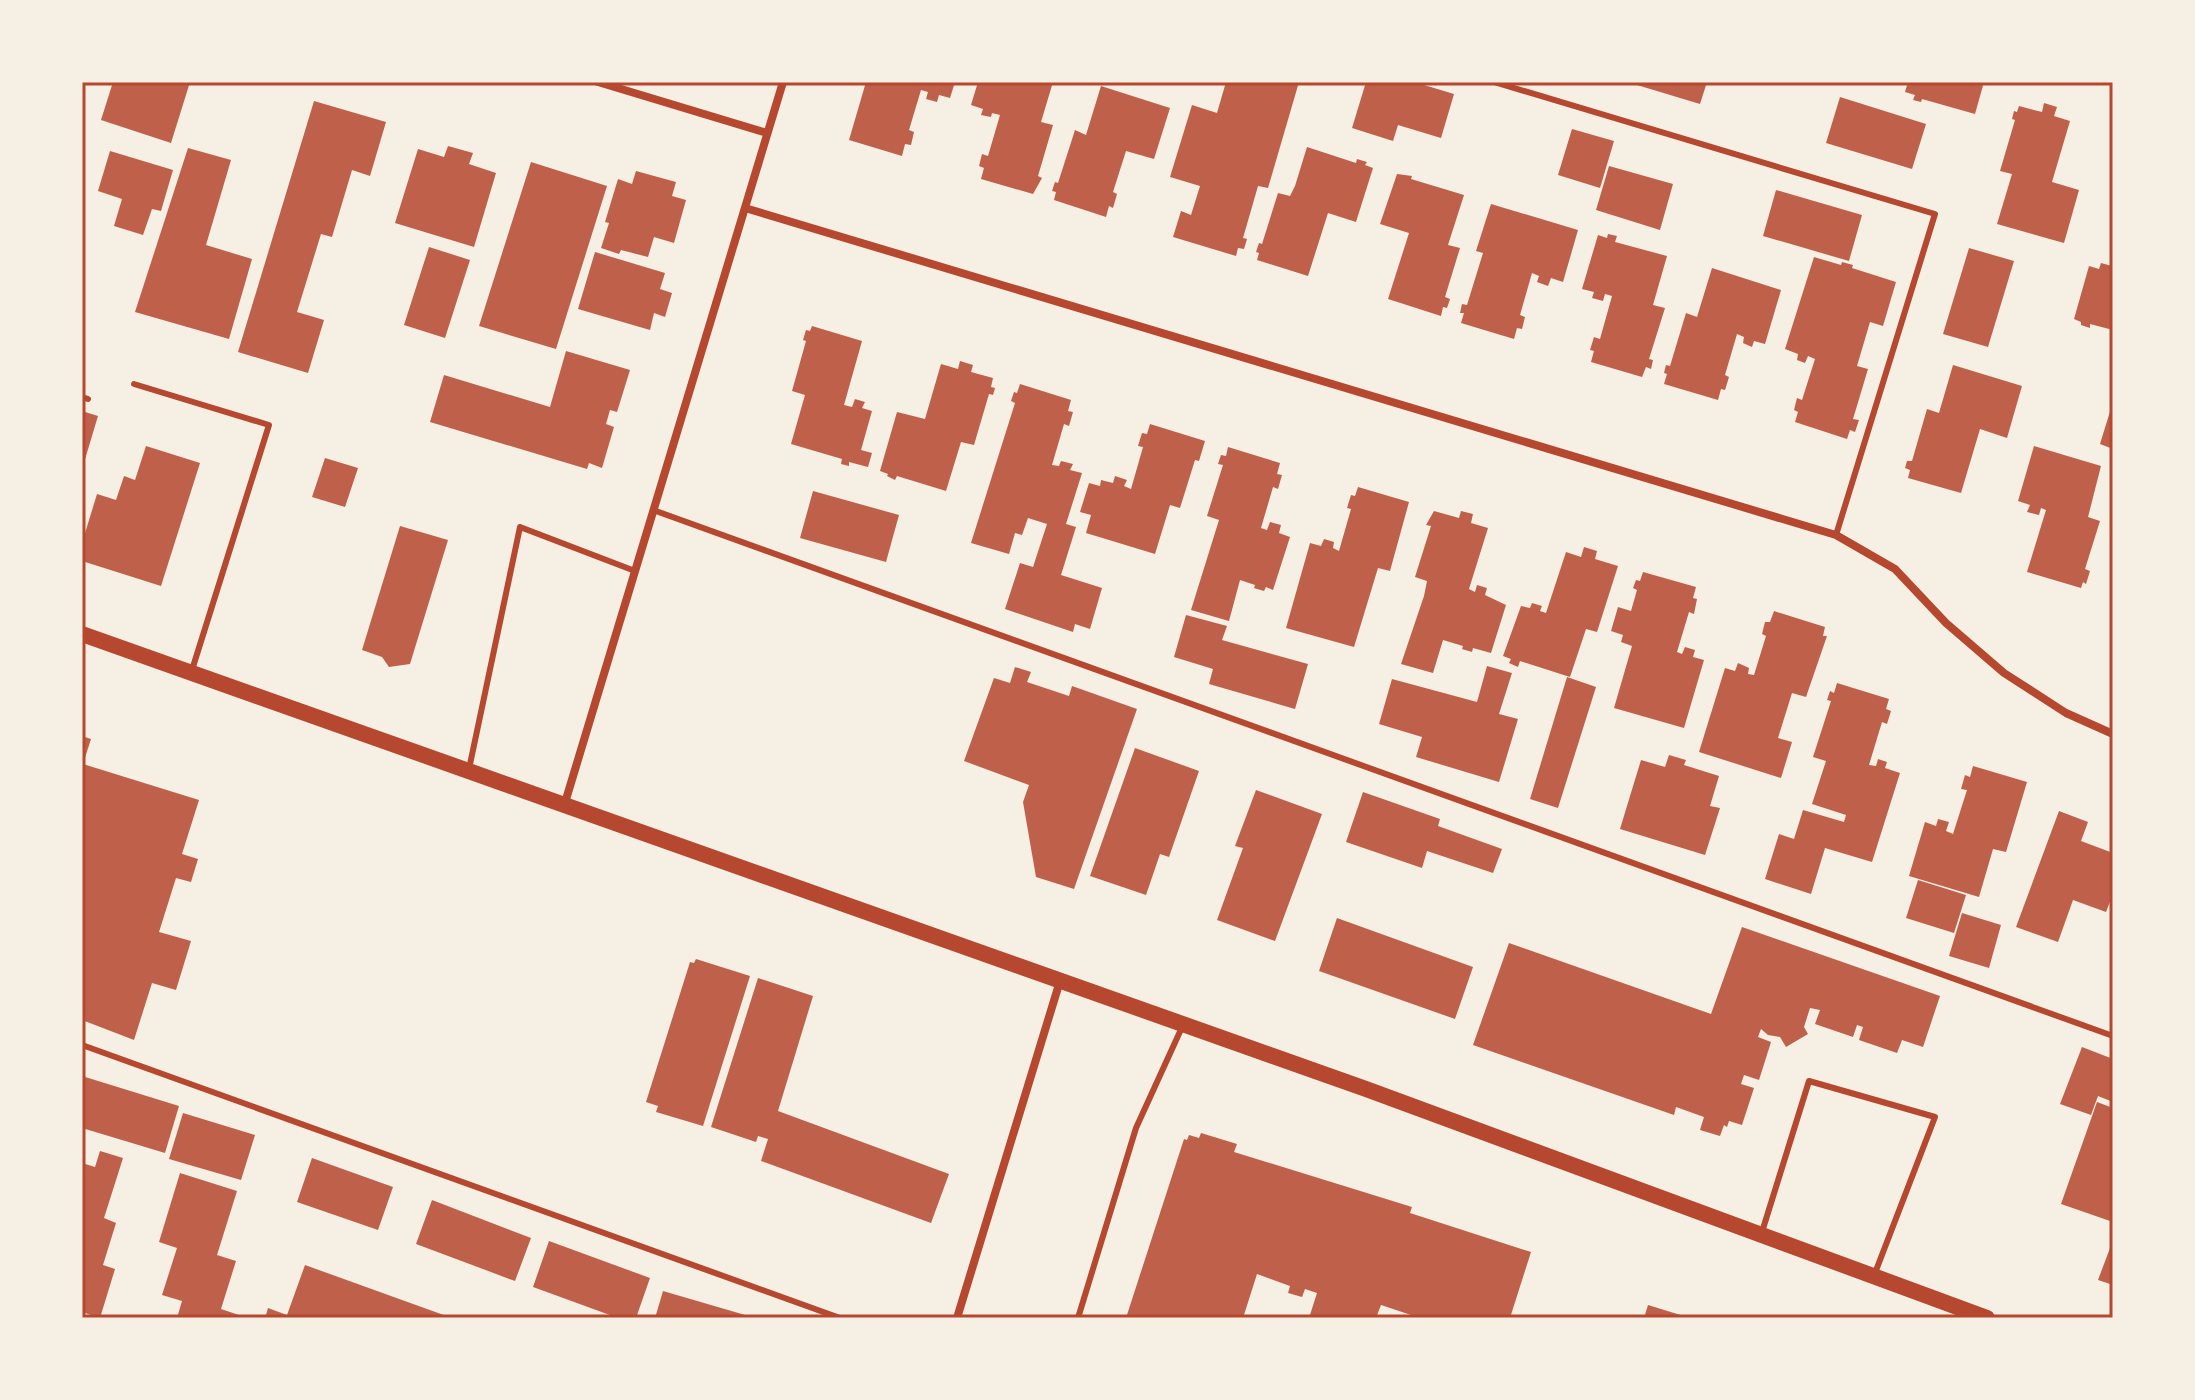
<svg xmlns="http://www.w3.org/2000/svg" width="2195" height="1400" font-family="'Fira Sans',sans-serif">
	<style>
		.building { fill: #bf614a }
		.lines { fill: none; stroke-linecap: round; stroke-linejoin: round }
		.service { stroke: #b5482f; stroke-width: 6 }
		.minor { stroke: #b5482f; stroke-width: 8 }
		.secondary { stroke: #b5482f; stroke-width: 16 }
		.neatline { fill: none; stroke: #b5482f; stroke-width: 3 }
	</style>
	<rect width="100%" height="100%" fill="#f6efe4"/>
	<path class="building" d="M113 82H190L171 143 101 120Z
		M866 82H955L950 98 939 95 937 102 926 99 928 92 921 90 909 130 914 132 911 145 905 144 902 156 849 140Z
		M978 82H1053L1041 122 1053 125 1038 176 1042 178 1033 194 981 179 984 168 979 166 982 154 988 156 1000 115 992 113 991 117 981 115 983 109 971 105Z
		M1226 82H1299L1268 188 1258 186 1243 238 1247 239 1244 249 1238 248 1236 256 1173 237 1181 211 1191 215 1200 186 1170 177 1192 105 1217 113Z
		M1366 82H1414L1454 94 1441 138 1398 125 1393 141 1352 128Z
		M1627 82H1707L1700 104Z
		M1908 82H1984L1975 114 1922 99 1921 102 1913 100 1915 95 1905 92Z
		M1101 86 1170 108 1154 159 1126 151 1113 192 1117 194 1113 208 1109 206 1106 217 1054 200 1056 192 1052 191 1055 182 1058 183 1075 130 1086 135Z
		M1840 97 1926 124 1912 169 1826 143Z
		M314 101 386 122 370 176 352 170 332 237 321 234 297 312 324 320 308 373 238 352Z
		M2044 103 2057 107 2054 116 2070 121 2052 182 2079 190 2064 243 1997 224 2012 174 2000 171 2015 120 2012 119 2014 111 2017 112 2019 106 2042 112Z
		M1572 129 1614 141 1600 188 1558 175Z
		M448 146 473 153 469 164 496 173 474 247 395 223 418 149 444 157Z
		M1307 147 1356 163 1357 159 1367 162 1365 165 1373 168 1356 222 1328 213 1308 276 1257 260 1259 253 1256 252 1259 243 1262 244 1278 193 1290 196 1295 186Z
		M188 148 231 160 206 245 252 259 229 339 135 312Z
		M110 151 173 170 161 211 152 209 143 235 114 226 122 199 98 191Z
		M531 162 607 186 556 349 479 326Z
		M1609 166 1673 184 1660 230 1596 210Z
		M636 171 676 182 672 196 686 200 674 243 654 237 648 257 621 250 619 254 601 248 609 223 605 222 618 179 632 184Z
		M1397 174 1412 176 1411 179 1464 195 1448 245 1460 248 1445 297 1450 299 1447 308 1443 307 1441 316 1388 299 1409 233 1380 224Z
		M1776 190 1862 215 1849 261 1763 236Z
		M1491 204 1578 230 1563 282 1551 278 1548 286 1537 282 1539 276 1532 273 1520 315 1525 317 1522 329 1517 328 1514 339 1461 323 1464 313H1460L1462 304 1467 305 1483 253 1476 251Z
		M1608 234 1617 236 1615 242 1667 256 1653 305 1665 308 1649 359 1653 360 1651 369 1646 367 1642 377 1591 362 1594 351 1590 350 1594 337 1600 339 1612 296 1605 294 1603 301 1592 298 1594 292 1582 289 1598 235 1607 238Z
		M429 247 470 260 445 338 404 325Z
		M1969 248 2014 261 1988 347 1943 334Z
		M595 252 665 273 660 289 672 293 665 317 654 313 650 330 578 309Z
		M1814 257 1841 265 1842 262 1853 265 1852 268 1896 282 1883 326 1870 322 1857 366 1868 369 1853 419 1859 420 1855 432 1850 430 1847 439 1795 422 1798 412 1794 410 1797 398 1802 400 1815 359 1808 356 1805 363 1797 360 1798 354 1785 349Z
		M2101 263 2112 266 2113 330 2090 324V328L2081 325V322L2074 319 2089 266 2099 269Z
		M1712 268 1781 290 1765 344 1754 341 1752 347 1743 343 1744 337 1737 334 1725 375 1729 377 1725 390 1721 389 1718 400 1664 384 1667 374 1664 373 1666 365 1670 366 1686 313 1697 317Z
		M812 326 862 341 844 405 852 407 855 399 865 402 862 408 872 411 861 450 872 453 868 467 849 462V466L841 464 842 459 791 444 805 395 792 391 806 341 803 340 806 330 810 331Z
		M566 351 630 370 617 412 610 410 606 424 614 427 602 468 589 463 587 469 430 422 444 375 550 407Z
		M960 361 973 365 971 372 993 378 991 387 995 388 993 395 989 394 974 445 961 442 946 491 897 476 895 480 887 476 888 474 880 471 897 412 925 419 941 364 958 369Z
		M1953 365 2022 386 2007 438 1980 429 1961 493 1908 478 1910 470 1905 468 1907 461H1912L1927 409 1939 413Z
		M1020 384 1071 400 1068 411 1073 412 1069 426 1064 424 1052 465 1059 466 1061 461 1073 464 1070 470 1082 473 1066 524 1076 527 1061 575 1102 588 1090 629 1075 624 1073 632 1005 609 1020 563 1033 567 1047 524 1028 518 1022 535 1015 533 1009 554 971 543 1015 403 1011 401 1014 392 1017 393Z
		M2112 405H2113V449L2100 444Z
		M82 411 98 416 83 466H82Z
		M1150 424 1205 441 1199 461 1195 460 1180 508 1170 505 1155 554 1086 533 1091 515 1080 512 1089 483 1100 486 1101 480 1113 483 1115 476 1127 480 1124 486 1131 489 1143 447 1138 446 1142 433 1147 434Z
		M146 446 200 463 161 586 82 561V543L97 494 116 500 124 476 135 480Z
		M2034 446 2101 466 2088 517 2100 521 2085 569 2090 571 2086 584 2083 582 2081 588 2027 572 2046 510 2041 508 2039 515 2027 512 2030 505 2018 501Z
		M1228 447 1280 463 1277 474 1282 475 1278 489 1273 487 1261 528 1267 530 1270 522 1281 525 1279 533 1290 537 1273 590 1266 587 1264 591 1254 588 1255 585 1240 580 1229 621 1191 610 1219 520 1207 516 1223 465 1218 464 1221 455 1226 456Z
		M325 458 358 468 345 507 312 497Z
		M1358 487 1409 502 1390 571 1378 568 1354 647 1286 628 1310 543 1321 546 1324 539 1334 542 1333 548 1339 551 1351 509 1347 508 1351 495 1355 496Z
		M813 491 899 515 886 562 800 538Z
		M1434 511 1459 518 1461 511 1473 514 1471 523 1488 528 1469 589 1475 592 1477 585 1487 588 1485 595 1506 605 1491 653 1473 648 1472 652 1462 649 1463 646 1443 640 1433 673 1401 664 1424 596 1427 581 1415 577 1431 526 1426 525Z
		M400 526 448 540 410 664 389 667 382 657 362 650Z
		M1584 547 1597 551 1595 559 1618 566 1597 632 1586 629 1570 677 1520 661 1518 667 1509 663 1511 659 1503 656 1521 606 1530 608 1532 603 1542 606 1540 611 1546 613 1566 552 1581 557Z
		M1643 572 1696 587 1693 598 1697 599 1694 614 1689 612 1677 652 1682 654 1685 647 1695 650 1693 657 1704 660 1684 728 1614 708 1632 646 1621 642 1623 635 1611 631 1618 607 1631 611 1637 590 1633 588 1636 580 1640 581Z
		M1774 611 1825 627 1823 636H1827L1806 697 1792 693 1778 738 1792 742 1781 778 1699 752 1725 668 1735 671 1738 663 1749 668 1748 674 1754 675 1766 636 1762 634 1765 622H1770Z
		M1186 615 1227 626 1222 640 1308 664 1295 709 1209 684 1213 669 1174 657Z
		M1487 666 1512 673 1499 714 1518 719 1499 782 1416 757 1422 737 1379 724 1392 679 1477 702Z
		M1015 667 1031 672 1027 682 1069 696 1072 686 1137 709 1074 889 1036 877 1023 802 1029 785 964 761 994 678 1010 683Z
		M1567 677 1596 687 1558 808 1530 799Z
		M1837 683 1889 699 1886 709 1891 711 1887 724 1882 722 1869 765 1876 766 1878 759 1887 762 1885 768 1900 773 1872 862 1825 848 1811 894 1765 879 1779 834 1794 839 1803 810 1844 822 1846 815 1812 804 1826 761 1813 757 1831 701 1827 700 1830 691 1834 693Z
		M82 736 91 739 83 764 199 800 182 854 198 859 191 882 176 878 159 932 191 941 176 990 152 983 134 1040 82 1020Z
		M1135 748 1199 771 1169 857 1160 854 1146 895 1090 876Z
		M1669 755 1686 760 1684 765 1719 776 1710 806 1720 808 1705 855 1620 829 1641 760 1665 767Z
		M1973 766 2027 782 2006 852 1993 849 1979 897 1909 876 1925 822 1936 826 1938 819 1949 822 1946 831 1953 834 1967 790 1961 789 1965 775 1970 777Z
		M1256 790 1322 814 1275 941 1217 920 1243 848 1235 846Z
		M1363 792 1440 819 1438 826 1502 849 1493 873 1427 851 1422 868 1346 842Z
		M2059 811 2088 822 2081 841 2113 853V894L2106 912 2073 900 2058 942 2016 927Z
		M1918 880 1966 895 1954 933 1906 918Z
		M1962 913 2001 925 1989 968 1949 956Z
		M1337 918 1473 967 1455 1019 1319 971Z
		M1742 927 1940 996 1923 1047 1902 1040 1897 1053 1859 1040 1863 1027 1857 1025 1853 1037 1815 1024 1820 1010 1810 1008 1804 1027 1808 1034 1786 1047 1780 1037 1768 1035 1761 1029 1758 1037 1771 1042 1759 1080 1744 1075 1741 1084 1754 1088 1742 1125 1729 1121 1727 1127 1724 1125 1720 1136 1700 1130 1704 1117 1676 1107 1674 1115 1473 1045 1509 943 1711 1014Z
		M696 959 750 976 703 1126 656 1112 658 1106 646 1102 690 962 694 963Z
		M758 978 813 996 778 1111 949 1174 931 1223 761 1161 768 1139 758 1136 756 1142 711 1127Z
		M2082 1047 2113 1059V1102L2098 1096 2091 1115 2060 1104Z
		M82 1076 179 1106 165 1153 82 1128Z
		M2097 1102 2113 1108V1222L2061 1204Z
		M183 1113 255 1135 241 1180 169 1159Z
		M1201 1133 1237 1144 1234 1152 1412 1207 1410 1213 1531 1252 1510 1318H1420L1381 1305 1376 1318H1309L1317 1293 1305 1289 1302 1297 1288 1293 1290 1286 1257 1274 1243 1318H1126L1184 1139 1187 1140 1189 1135 1199 1138Z
		M100 1151 123 1158 104 1218 116 1223 103 1265 115 1269 100 1318 82 1312V1163L95 1167Z
		M312 1158 393 1187 378 1230 297 1202Z
		M180 1173 237 1191 217 1255 236 1261 221 1309 239 1315 238 1318H177L182 1301 162 1295 177 1248 159 1242Z
		M432 1200 531 1238 515 1281 416 1244Z
		M2113 1240V1285L2098 1280Z
		M549 1241 650 1278 636 1318H618L533 1287Z
		M305 1265 452 1318H265L268 1308 287 1315Z
		M663 1291 752 1317 751 1318H655Z
		M1648 1305 1687 1317V1318H1644Z"/>
	<g class="lines">
		<path class="service" d="M1494 82 1935 214 1836 535
			M134 384 269 425 192 670
			M82 397 88 399
			M653 510 2113 1036
			M469 769 520 527 635 571
			M82 1045 840 1318
			M1762 1232 1809 1081 1935 1117 1875 1273
			M1078 1318 1136 1128 1183 1025"/>
		<path class="minor" d="M598 82 767 133
			M745 208 1836 535 1895 569 1946 623 2004 673 2066 713 2113 734
			M564 806 783 82
			M957 1318 1060 981"/>
		<path class="secondary" d="M82 634 1366 1089 1987 1318"/>
	</g>
	<rect width="2195" height="1400" fill="none" stroke="#f6efe4" stroke-width="168"/>
	<rect x="84" y="84" width="2027" height="1232" class="neatline"/>
</svg>
